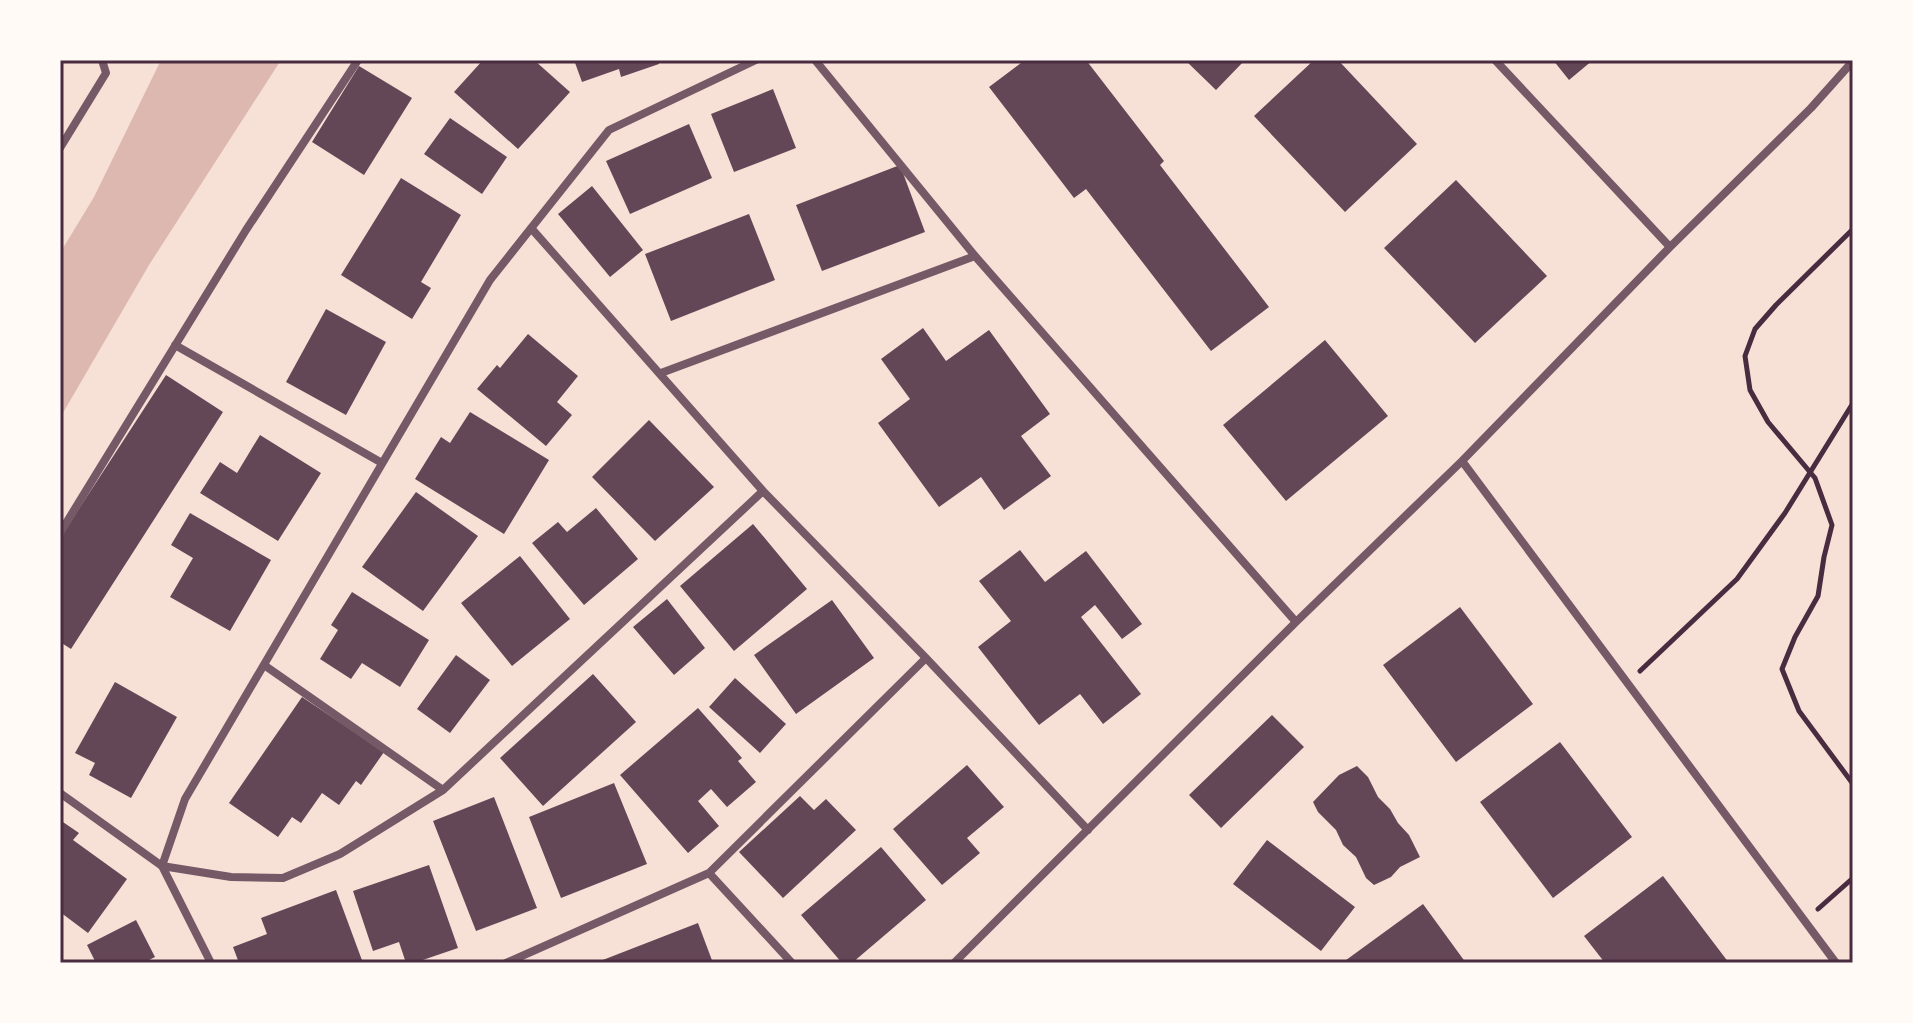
<svg xmlns="http://www.w3.org/2000/svg" width="1913" height="1023" font-family="'Roboto Serif',serif">
	<style>
		.water { fill: #dcb8b0 }
		.building { fill: #644757 }
		.lines { fill: none; stroke-linecap: round; stroke-linejoin: round }
		.path { stroke: #4a2c40; stroke-width: 5 }
		.minor { stroke: #755966; stroke-width: 8 }
		.neatline { fill: none; stroke: #4a2c40; stroke-width: 3 }
	</style>
	<rect width="100%" height="100%" fill="#f7e1d7"/>
	<path class="water" d="M161 60H281L149 265 60 418V253L94 197Z"/>
	<path class="building" d="M483 60H534L570 92 518 149 454 92Z
		M574 60H658L659 64 621 77 619 69 582 82Z
		M1025 60H1086L1164 161 1160 165 1269 307 1211 351 1086 189 1074 198 989 87Z
		M1185 60H1245L1216 90Z
		M1314 60H1338L1417 144 1345 212 1254 116Z
		M1553 60H1593L1569 80Z
		M359 66 412 98 364 175 312 142Z
		M773 89 796 148 734 172 711 114Z
		M450 118 507 157 482 194 424 154Z
		M689 124 712 178 630 214 606 161Z
		M900 165 925 232 822 271 796 205Z
		M401 178 461 215 421 282 431 288 412 319 341 275Z
		M1456 180 1547 276 1475 343 1384 248Z
		M592 186 643 250 610 277 558 214Z
		M749 214 775 280 671 321 645 254Z
		M326 309 386 342 346 415 286 382Z
		M923 328 946 361 989 330 1050 414 1021 436 1051 476 1004 510 981 477 939 507 878 423 910 399 881 359Z
		M528 334 578 376 557 402 572 415 546 446 477 389 497 365 500 368Z
		M1325 340 1388 416 1286 501 1223 425Z
		M166 375 223 412 71 649 60 642V538Z
		M470 412 549 460 504 534 415 479 441 437 450 443Z
		M649 420 714 487 655 541 592 477Z
		M260 435 321 473 278 541 200 493 220 462 237 473Z
		M416 492 478 536 423 611 362 567Z
		M596 508 638 559 584 605 532 543 558 522 567 532Z
		M190 513 271 560 230 631 170 597 193 558 171 545Z
		M753 524 807 589 734 651 680 586Z
		M1020 550 1045 582 1086 551 1142 624 1122 639 1095 605 1081 617 1141 694 1103 724 1080 694 1039 725 978 647 1011 621 979 581Z
		M520 556 570 619 512 666 461 603Z
		M352 592 429 640 400 687 362 663 351 679 320 659 338 630 331 625Z
		M667 599 705 648 674 675 633 627Z
		M832 600 874 658 796 714 754 655Z
		M1460 607 1533 704 1456 762 1383 665Z
		M456 655 490 680 450 733 417 709Z
		M593 674 636 722 543 806 500 758Z
		M735 678 786 724 760 753 709 707Z
		M115 682 177 717 131 798 89 775 95 763 75 753Z
		M302 697 384 752 361 785 356 781 339 805 322 793 301 823 292 817 278 837 229 803Z
		M698 708 742 758 738 761 756 782 727 807 711 789 698 801 719 826 688 853 620 775Z
		M1272 715 1304 747 1221 828 1189 795Z
		M1560 742 1632 837 1553 898 1480 802Z
		M967 765 1004 807 967 838 980 853 942 885 893 829Z
		M1357 766 1368 777 1378 797 1390 809 1398 823 1409 835 1420 857 1400 867 1391 877 1374 885 1366 878 1356 857 1343 845 1336 830 1318 812 1313 802 1339 775Z
		M614 783 647 864 561 898 529 817Z
		M800 796 814 810 826 799 856 830 783 898 739 852Z
		M494 797 537 908 476 931 433 821Z
		M60 820 79 833 73 840 127 879 88 933 60 912Z
		M1267 840 1355 907 1321 951 1233 884Z
		M881 847 926 900 852 963H842L801 915Z
		M429 865 458 948 414 963H406L399 942 373 951 353 891Z
		M1663 876 1729 963H1605L1584 936Z
		M336 890 363 963H239L233 947 267 934 261 918Z
		M1423 904 1466 963H1342Z
		M136 920 155 957 143 963H96L87 945Z
		M698 923 713 963H595Z"/>
	<g class="lines">
		<path class="path" d="M1853 229 1776 305 1755 329 1745 356 1750 390 1768 422 1815 478 1832 525 1824 557 1818 596 1795 637 1782 669 1799 711 1853 784
			M1640 671 1737 579 1785 513 1853 403
			M1818 909 1853 878"/>
		<path class="minor" d="M815 60 975 256 1296 622
			M1495 60 1670 247
			M60 148 106 73 102 60
			M531 228 763 491 926 658 1088 830
			M175 345 382 463
			M661 373 975 256
			M1462 461 1836 963
			M60 533 246 230 358 60
			M264 665 443 790
			M60 793 162 866 211 963
			M162 866 185 799 490 280 609 130 756 60
			M162 866 231 877 283 878 340 854 443 790 763 491
			M709 873 792 963
			M506 963 709 873 926 658
			M954 963 1296 622 1462 461 1670 247 1811 108 1853 61"/>
	</g>
	<rect width="1913" height="1023" fill="none" stroke="#fffaf5" stroke-width="124"/>
	<rect x="62" y="62" width="1789" height="899" class="neatline"/>
</svg>
